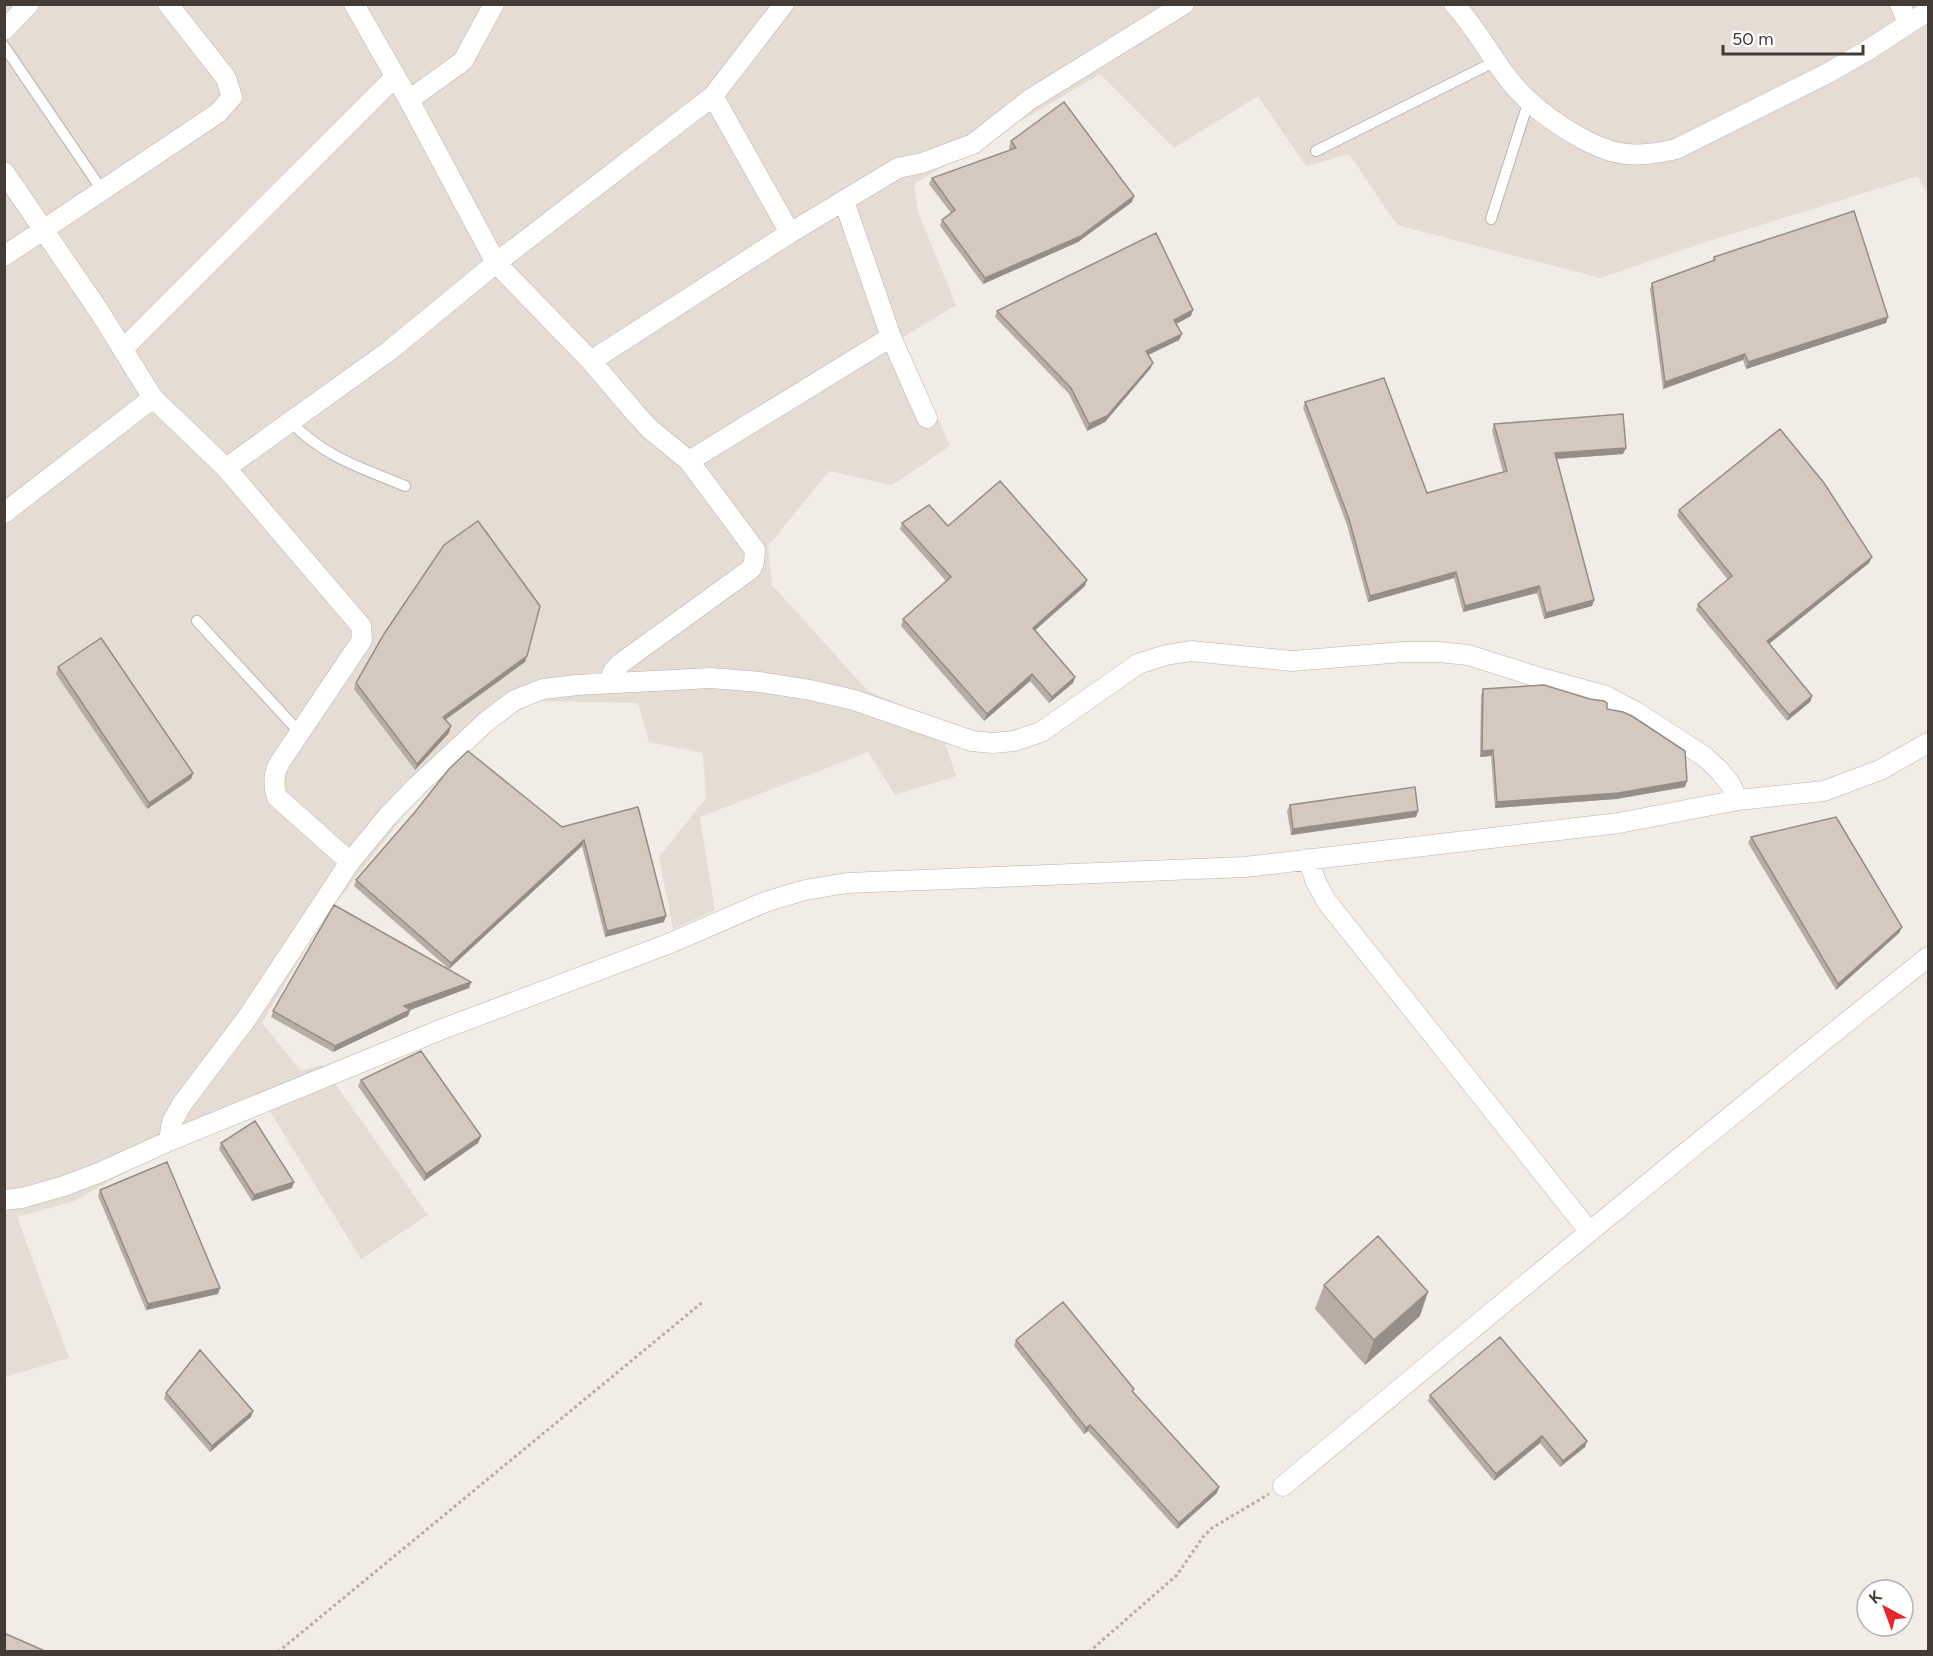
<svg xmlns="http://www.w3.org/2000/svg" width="1933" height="1656" font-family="Figtree,sans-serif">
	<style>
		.residential { fill: #e5ddd4 }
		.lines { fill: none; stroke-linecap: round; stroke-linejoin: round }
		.service-casing { stroke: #bcb2a9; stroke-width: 12 }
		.minor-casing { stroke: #bcb2a9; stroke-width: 21 }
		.path { stroke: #bcab9c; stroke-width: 3; stroke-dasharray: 3 3; stroke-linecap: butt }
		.service { stroke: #fff; stroke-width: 10 }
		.minor { stroke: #fff; stroke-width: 20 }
		.wall { fill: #b7ada4 }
		.shaded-wall { fill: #958d86 }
		.building { fill: #d5c9bf; stroke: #958d86; stroke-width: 1.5 }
	</style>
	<rect width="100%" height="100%" fill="#f1ece6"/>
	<path class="residential" d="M5 5H1928V195L1918 176 1703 243 1600 278 1397 225 1349 154 1306 166 1258 96 1174 148 1100 74 914 184 918 212 956 305 902 338 950 446 892 485 829 471 768 546 772 585 868 691 938 720 956 776 895 795 868 752 700 817 715 910 673 929 659 857 706 798 703 753 649 742 638 703 534 701 468 745 404 816 323 919 262 1023 301 1071 322 1065 428 1215 361 1259 269 1110 153 1157 74 1201 17 1217 69 1358 5 1377Z"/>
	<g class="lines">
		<g class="service-casing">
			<path id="service" d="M4 46 102 190
				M1316 151 1496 61
				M1491 219 1529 100
				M291 422C324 457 362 468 405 486
				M197 621 300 733"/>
		</g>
		<g class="minor-casing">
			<path id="minor" d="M354 4 409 100 496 263 591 361 636 414 651 430 689 461 755 550 754 562 751 569 621 663 613 672 609 683
				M1454 4C1476 27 1491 58 1511 82 1534 111 1589 150 1626 154 1643 156 1659 153 1676 149L1828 73 1868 50 1928 11
				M1900 4 1908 24
				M4 30 29 4
				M713 96 790 233
				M409 100 463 61 494 4
				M4 172 99 311 153 398 226 468 361 626 362 640 280 762C273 774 273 785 277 797L350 862
				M844 201 891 337 927 418
				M4 256 218 113 232 97 226 78 168 4
				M123 349 395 77
				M591 361 790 233 898 168 922 163 973 144 1029 100 1184 4
				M689 461 891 337
				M226 468 389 351 496 263 713 96 784 4
				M4 513 153 398
				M1308 859 1316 882 1327 902 1589 1231
				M169 1141 172 1122 182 1104 247 1018 350 862 388 816 417 786 486 722 515 700 543 689 577 685 711 678 760 682 810 690 854 700 972 741 993 743 1014 741 1041 732 1138 664 1166 655 1191 651 1292 661 1403 652H1439L1468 655 1544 679 1606 696 1636 712 1705 757 1719 770 1730 784 1738 800
				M4 1200 22 1198 64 1186 101 1172 169 1141 440 1030 668 944 765 902 805 890 847 883 1245 867 1619 823 1738 800 1824 791 1880 770 1928 743
				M1283 1486C1497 1308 1711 1130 1928 957"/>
		</g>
		<path class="path" d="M278 1652 704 1301
			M1089 1652 1177 1575 1203 1537 1212 1528 1269 1494"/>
		<use href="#service" class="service"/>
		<use href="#minor" class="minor"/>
	</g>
	<path class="wall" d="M1011 141 1132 202 1078 242 983 284 940 226 942 220 951 213 929 184 932 178 1010 150 1009 147Z
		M1714 257 1888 317 1886 323 1746 369 1743 360 1663 389 1650 289 1652 283 1712 261Z
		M997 311 1191 316 1176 324 1182 334 1179 340 1148 355 1153 363 1150 369 1105 422 1087 431 1069 394 995 317Z
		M1305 402 1427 493 1503 472 1492 431 1494 424 1623 454 1557 459 1594 600 1592 606 1544 619 1537 593 1463 612 1454 578 1368 602 1347 525 1303 408Z
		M1679 510 1869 563 1769 644 1812 696 1810 702 1787 721 1696 610 1698 604 1728 580 1677 516Z
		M902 523 948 526 1085 586 1035 630 1075 677 1073 683 1049 703 1030 681 984 721 901 626 903 619 946 581 900 529Z
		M527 656 525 662 445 719 449 733 415 770 354 689 356 683Z
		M58 667 193 773 191 779 147 809 56 674Z
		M1483 689 1607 709 1685 787 1616 799 1495 808 1491 756 1480 757 1481 695Z
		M1290 805 1418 811 1416 817 1291 835 1287 811Z
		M638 807 664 922 605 937 582 846 449 969 354 886 356 880Z
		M1751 837 1902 927 1899 933 1836 990 1748 843Z
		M471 982 469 988 410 1010 408 1016 333 1052 271 1017 273 1011Z
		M361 1080 481 1136 478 1143 424 1181 358 1086Z
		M221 1143 292 1188 252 1201 219 1149Z
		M100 1190 218 1294 146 1310 98 1196Z
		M1324 1285 1420 1316 1365 1365 1315 1309Z
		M1016 1340 1134 1389 1133 1392 1219 1487 1217 1493 1177 1529 1088 1431 1084 1434 1014 1346Z
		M166 1393 253 1411 251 1417 210 1452 164 1399Z
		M1430 1395 1587 1441 1585 1447 1560 1467 1540 1443 1494 1481 1428 1401Z"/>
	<path class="shaded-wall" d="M1134 196 1132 202 1078 242 983 284 985 278Z
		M1193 310 1191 316 1172 326 1174 320Z
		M1888 317 1886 323 1746 369 1748 362Z
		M1182 334 1179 340 1144 357 1146 351Z
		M1745 354 1743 360 1663 389 1665 382Z
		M1153 363 1150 369 1105 422 1087 431 1089 424Z
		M1626 448 1623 454 1553 459 1555 453Z
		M1872 557 1869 563 1765 647 1767 641Z
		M1456 572 1454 578 1368 602 1370 596Z
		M1087 580 1085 586 1031 634 1033 628Z
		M1539 586 1537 593 1463 612 1465 606Z
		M1594 600 1592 606 1544 619 1546 613Z
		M527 656 525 662 441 723 443 717Z
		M1032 674 1030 681 984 721 987 714Z
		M1075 677 1073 683 1049 703 1052 697Z
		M1812 696 1810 702 1787 721 1789 715Z
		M451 726 449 733 415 770 417 764Z
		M1493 750 1491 756 1480 757 1482 751Z
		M193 773 191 779 147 809 149 803Z
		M1687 781 1685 787 1616 799 1495 808 1497 802Z
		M1418 811 1416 817 1291 835 1293 829Z
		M584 840 582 846 449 969 451 963Z
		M666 916 664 922 605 937 607 931Z
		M1902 927 1899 933 1836 990 1838 984Z
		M471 982 469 988 402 1013 404 1006Z
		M410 1010 408 1016 333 1052 335 1046Z
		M481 1136 478 1143 424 1181 426 1174Z
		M294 1182 292 1188 252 1201 254 1195Z
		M220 1288 218 1294 146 1310 148 1304Z
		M1428 1292 1420 1316 1365 1365 1374 1340Z
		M253 1411 251 1417 210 1452 212 1446Z
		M1090 1425 1088 1431 1084 1434 1086 1428Z
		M1542 1436 1540 1443 1494 1481 1496 1474Z
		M1587 1441 1585 1447 1560 1467 1563 1461Z
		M1219 1487 1217 1493 1177 1529 1179 1523Z"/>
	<path class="building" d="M1064 102 1134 196 1081 236 985 278 942 220 955 210 932 178 1016 148 1011 141Z
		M1854 211 1888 317 1748 362 1745 354 1665 382 1652 283 1715 260 1714 257Z
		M1156 233 1193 310 1174 320 1182 334 1146 351 1153 363 1107 416 1089 424 1071 388 997 311Z
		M1384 378 1427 493 1507 471 1494 424 1623 414 1626 448 1555 453 1594 600 1546 613 1539 586 1465 606 1456 572 1370 596 1349 519 1305 402Z
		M1780 429 1824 483 1872 557 1767 641 1812 696 1789 715 1698 604 1732 576 1679 510Z
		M1000 481 1087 580 1033 628 1075 677 1052 697 1032 674 987 714 903 619 951 577 902 523 929 505 948 526Z
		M478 521 540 606 527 656 443 717 451 726 417 764 356 683 384 634 444 545Z
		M101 638 193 773 149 803 58 667Z
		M1544 685 1590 699 1604 701 1607 703V709L1623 712 1632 716 1685 751 1687 781 1618 793 1497 802 1493 750 1482 751 1483 689Z
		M468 751 562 827 638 807 666 916 607 931 584 840 451 963 356 880 415 812 449 769Z
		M1415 787 1418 811 1293 829 1290 805Z
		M1836 817 1902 927 1838 984 1751 837Z
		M334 905 471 982 404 1006 410 1010 335 1046 273 1011Z
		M421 1051 481 1136 426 1174 361 1080Z
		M255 1121 294 1182 254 1195 221 1143Z
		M167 1162 220 1288 148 1304 100 1190Z
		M1378 1236 1428 1292 1374 1340 1324 1285Z
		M1063 1302 1134 1389 1132 1391 1219 1487 1179 1523 1090 1425 1086 1428 1016 1340Z
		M1500 1337 1587 1441 1563 1461 1542 1436 1496 1474 1430 1395Z
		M200 1350 253 1411 212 1446 166 1393Z
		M4 1633 47 1652H4Z"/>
	<rect width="1933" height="1656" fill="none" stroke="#433c36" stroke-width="12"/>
	<g transform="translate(1885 1608) rotate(319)"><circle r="28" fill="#ffffff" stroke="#b4b1af" stroke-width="1.5"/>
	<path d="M0-4.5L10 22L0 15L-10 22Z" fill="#e8262a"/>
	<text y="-9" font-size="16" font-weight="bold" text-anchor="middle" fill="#433c36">K</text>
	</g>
	<path d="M1723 45v9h140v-9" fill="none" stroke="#433c36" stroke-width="3"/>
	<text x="1732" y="45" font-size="18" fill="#433c36" stroke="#ffffff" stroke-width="4.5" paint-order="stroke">50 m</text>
</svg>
